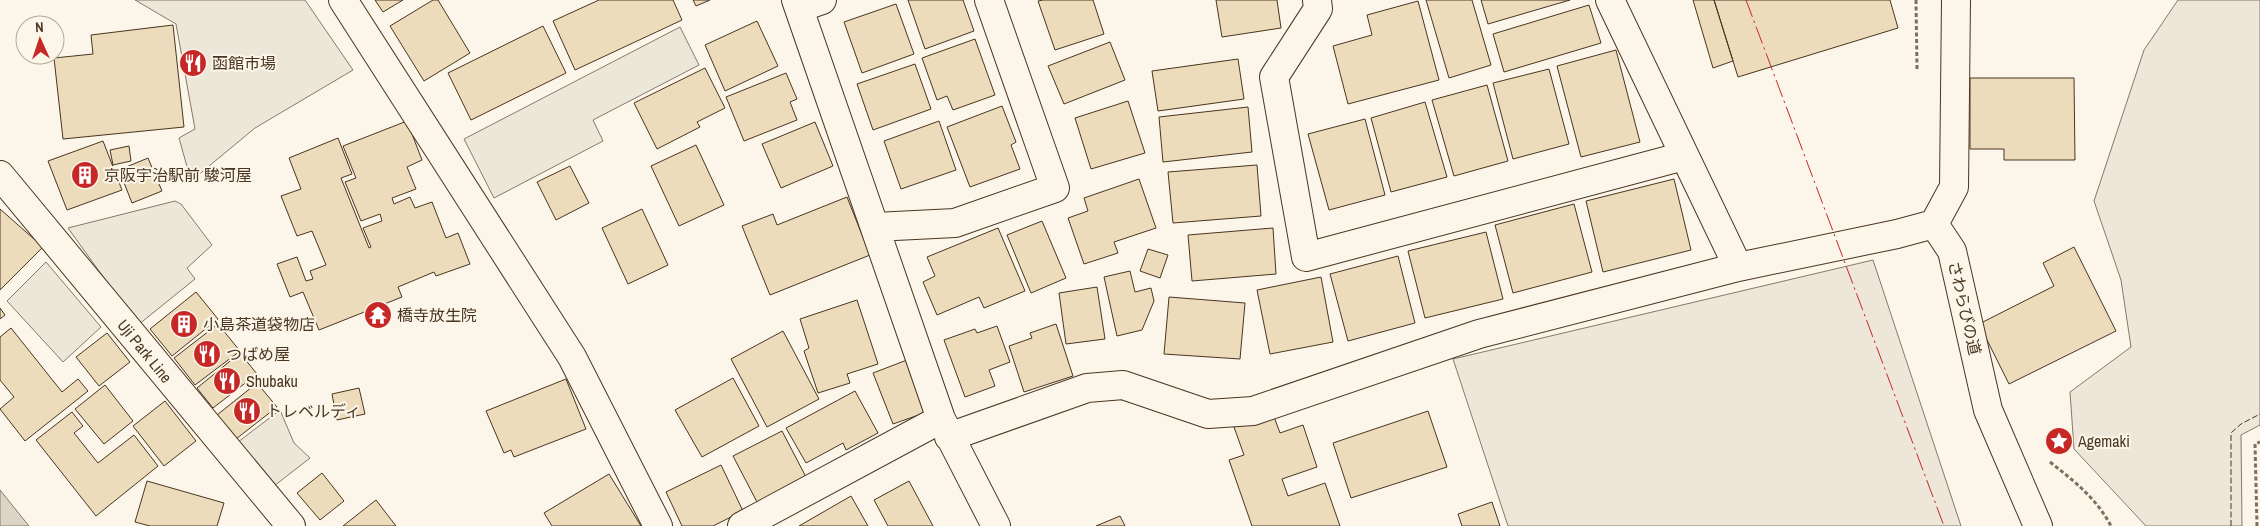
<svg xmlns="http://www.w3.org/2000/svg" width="2260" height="526" font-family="'Archivo Narrow','Noto Sans JP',sans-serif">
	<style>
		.green { fill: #ede6d9; stroke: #887966 }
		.parking { fill: #ede7d9; stroke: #887966 }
		.water { fill: #dcd4c6; stroke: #887966 }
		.building { fill: #ecdcbc; stroke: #4a3520 }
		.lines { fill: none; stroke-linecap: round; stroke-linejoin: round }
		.minor-casing { stroke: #4a3520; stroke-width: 30 }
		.major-casing { stroke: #4a3520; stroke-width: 30 }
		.path { stroke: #7f6f5c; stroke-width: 3; stroke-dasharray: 4 2.5; stroke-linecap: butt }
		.minor { stroke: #fbf6e9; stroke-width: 28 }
		.major { stroke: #fbf6e9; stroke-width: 28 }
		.fence { stroke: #4a3520; stroke-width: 1; stroke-dasharray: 6 2.5; stroke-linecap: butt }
		.wall { stroke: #4a3520; stroke-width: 2.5 }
		.power { stroke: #c62828; stroke-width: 1; stroke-dasharray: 18 4 2.5 4; stroke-linecap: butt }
		.labels { text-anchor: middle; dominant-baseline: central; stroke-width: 4; stroke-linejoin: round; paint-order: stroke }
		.poi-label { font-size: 16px; fill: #4a3520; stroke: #fbf6e9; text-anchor: start }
		.street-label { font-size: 16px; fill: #4a3520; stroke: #fbf6e9 }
	</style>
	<rect width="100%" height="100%" fill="#fbf6e9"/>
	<path class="green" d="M2178 0H2260V425L2241 435 2242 526H2146L2074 449 2070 392 2131 347 2121 280 2094 201 2144 50Z
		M1873 260 1961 526H1508L1453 359Z"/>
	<path class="parking" d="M135 0H305L353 70 255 128 191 181 179 138 195 129 176 24Z
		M680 27 699 65 593 120 603 141 494 198 464 139Z
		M175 201 181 204 212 245 187 268 195 279 138 325 68 228Z
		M46 262 101 327 63 362 7 301Z
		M280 410 294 443 310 458 274 486 238 442Z"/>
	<path class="water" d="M0 490 29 526H0Z"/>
	<path class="building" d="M375 0H403L383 12Z
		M433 0H438L470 53 424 81 390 26Z
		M599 0H673L682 20 575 70 553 21Z
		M693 0H710L696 6Z
		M908 0H963L974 31 925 49Z
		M1043 0H1093L1104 34 1055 50 1038 1Z
		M1216 0H1277L1281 28 1222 37Z
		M1426 0H1472L1491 65 1449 78Z
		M1481 0H1570L1488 24Z
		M1693 0H1714L1733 61 1713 68Z
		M1714 0H1890L1898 28 1738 77Z
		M1418 1 1439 80 1348 104 1333 46 1372 35 1367 15Z
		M896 4 914 54 862 73 844 22Z
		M1589 5 1601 43 1504 72 1493 34Z
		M757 21 778 66 725 91 705 45Z
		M173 25 184 127 63 139 54 58 93 54 91 35Z
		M543 26 566 73 471 120 448 73Z
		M975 39 995 95 953 110 947 96 937 100 922 58Z
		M1110 42 1125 80 1064 104 1048 66Z
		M1616 50 1640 142 1581 157 1557 66Z
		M1238 59 1244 99 1158 111 1152 71Z
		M915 64 931 109 873 130 857 84Z
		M705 68 725 108 697 122 700 127 657 149 634 103Z
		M1549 69 1569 144 1513 159 1493 83Z
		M786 73 797 99 790 102 797 120 744 141 726 97Z
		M1970 78H2074L2075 160H2004V149H1970Z
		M1487 85 1508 161 1454 176 1432 100Z
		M1128 101 1145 153 1091 169 1075 118Z
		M1425 102 1447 177 1391 192 1371 118Z
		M1002 106 1016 142 1011 145 1020 169 970 187 947 127Z
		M1248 107 1252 152 1163 162 1159 117Z
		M1365 119 1385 195 1329 210 1308 134Z
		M407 121 422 160 407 167 416 189 392 198 394 204 410 197 415 208 432 202 446 238 458 233 470 264 436 276 434 272 398 287 402 297 319 330 303 292 290 297 277 264 297 257 306 281 313 279 310 271 326 265 312 231 297 236 281 196 301 189 289 158 338 138 352 174 341 178 369 248 371 247 363 228 382 221 380 214 361 221 345 182 356 178 343 146Z
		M939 121 956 170 901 189 884 141Z
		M815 122 833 166 781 188 762 144Z
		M103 141 122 190 67 210 48 161Z
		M696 145 724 205 679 226 651 166Z
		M129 146 131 161 113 165 110 150Z
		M148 158 162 191 132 203 119 170Z
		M1257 165 1261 216 1173 223 1168 172Z
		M570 166 589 203 556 220 537 182Z
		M1139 179 1156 228 1114 242 1118 253 1084 264 1068 218 1088 211 1084 198Z
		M1674 179 1691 250 1603 272 1586 201Z
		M847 197 870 255 770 295 742 226 773 214 777 225Z
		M1574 204 1592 272 1513 293 1495 225Z
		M0 209 43 247 0 290Z
		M642 209 668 265 628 284 602 228Z
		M1042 221 1066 278 1031 293 1007 235Z
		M998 228 1025 291 984 308 979 297 937 315 923 282 935 276 927 257Z
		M1273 228 1276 274 1192 281 1188 235Z
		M1486 232 1503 299 1425 318 1408 251Z
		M2074 247 2116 331 2009 384 1979 324 2054 286 2043 263Z
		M1148 249 1168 255 1160 278 1140 271Z
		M1398 256 1415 323 1348 341 1330 274Z
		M1130 271 1135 292 1151 288 1154 301 1142 330 1117 336 1104 277Z
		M1321 277 1333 342 1270 354 1257 290Z
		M1097 287 1105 339 1066 344 1059 293Z
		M196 292 218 319 172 356 150 329Z
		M1169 297 1245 303 1240 359 1164 354Z
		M857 300 878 364 847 374 850 383 818 393 804 351 809 348 800 319Z
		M0 308 5 315 0 319Z
		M218 324 240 351 195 385 174 358Z
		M1056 324 1073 376 1024 392 1009 346 1032 338 1030 333Z
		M997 326 1010 362 989 370 995 386 965 397 944 340 975 329 977 333Z
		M11 328 62 392 78 379 88 391 25 441 0 409 14 397 0 380V337Z
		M783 331 819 399 767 427 731 359Z
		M107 333 130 362 99 386 76 357Z
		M240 353 257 374 213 408 197 388Z
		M907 360 927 412 893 424 873 373Z
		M733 378 759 426 702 457 675 410Z
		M566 379 586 429 514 457 511 450 504 453 486 411Z
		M257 383 277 407 236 439 217 415Z
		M105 385 133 421 104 444 75 409Z
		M359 388 365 414 337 420 332 394Z
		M855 391 878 433 846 450 843 443 806 463 786 428Z
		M165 401 196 441 164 466 133 426Z
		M1428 411 1447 467 1351 498 1333 443Z
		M72 412 83 426 74 433 98 463 134 435 158 466 96 516 36 440Z
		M1273 414 1280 433 1303 425 1317 467 1282 479 1288 496 1325 483 1340 526H1252L1229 460 1244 455 1234 427Z
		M782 431 806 477 757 502 733 456Z
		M721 465 743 511 713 526H682L666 492Z
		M322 473 344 501 320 520 297 493Z
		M609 474 641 526H552L544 513Z
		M147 481 224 503 217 526H150L135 522Z
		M909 481 933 526H888L874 500Z
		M851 496 868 526H799Z
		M376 500 396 526H343Z
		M1492 502 1500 526H1462L1458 514Z
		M1120 516 1125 526H1096Z"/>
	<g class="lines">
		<g class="minor-casing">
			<path id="minor" d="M343 0 572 357 658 526
				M796 0 941 419 996 526
				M1317 0 1318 9 1274 77 1306 257 1684 156
				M1610 0 1738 267
				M799 8 822 0
				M1934 224 1952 251 1988 410 2038 526
				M1934 224 1954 187 1956 0
				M875 227 955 223 1055 188 989 0
				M949 437 1087 388 1123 385 1208 414 1253 411 1479 334 1738 267 1897 234 1934 224
				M742 526 941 419"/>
		</g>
		<g class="major-casing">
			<path id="major" d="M0 175 291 526"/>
		</g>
		<path class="path" d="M1916 0 1917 69
			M2050 462C2074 481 2097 499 2111 526
			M2257 526 2255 444 2260 442"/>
		<use href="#minor" class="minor"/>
		<use href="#major" class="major"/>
		<path class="fence" d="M2231 526V433L2241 424 2260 414"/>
		<path class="wall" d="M2061 436 2065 443 2057 446 2054 439Z"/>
		<path class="power" d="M1746 0 1944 526"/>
	</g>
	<defs>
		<g id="restaurant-disc" transform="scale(1.4375)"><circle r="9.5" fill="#c62828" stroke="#fbf6e9"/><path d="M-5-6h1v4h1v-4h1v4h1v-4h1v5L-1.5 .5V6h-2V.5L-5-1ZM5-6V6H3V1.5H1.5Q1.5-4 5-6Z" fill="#fff"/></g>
		<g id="building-disc" transform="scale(1.4375)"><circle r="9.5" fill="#c62828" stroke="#fbf6e9"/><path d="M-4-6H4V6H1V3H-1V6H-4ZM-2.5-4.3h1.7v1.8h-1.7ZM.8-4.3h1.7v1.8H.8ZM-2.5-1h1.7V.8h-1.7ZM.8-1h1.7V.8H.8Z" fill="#fff"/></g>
		<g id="temple-disc" transform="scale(1.4375)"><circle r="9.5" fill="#c62828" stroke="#fbf6e9"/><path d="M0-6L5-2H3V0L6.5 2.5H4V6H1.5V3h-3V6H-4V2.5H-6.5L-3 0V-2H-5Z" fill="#fff"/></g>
		<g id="sight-disc" transform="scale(1.4375)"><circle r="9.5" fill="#c62828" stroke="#fbf6e9"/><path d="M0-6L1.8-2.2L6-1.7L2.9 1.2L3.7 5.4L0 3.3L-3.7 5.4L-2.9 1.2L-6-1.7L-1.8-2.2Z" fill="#fff"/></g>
	</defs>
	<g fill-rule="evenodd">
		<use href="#restaurant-disc" x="193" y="63"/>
		<use href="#building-disc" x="85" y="175"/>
		<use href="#temple-disc" x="378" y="315"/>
		<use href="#building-disc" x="184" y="324"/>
		<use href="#restaurant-disc" x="207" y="354"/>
		<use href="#restaurant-disc" x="227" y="381"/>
		<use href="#restaurant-disc" x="247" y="411"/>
		<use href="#sight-disc" x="2059" y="441"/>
	</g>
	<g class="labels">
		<g class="poi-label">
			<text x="212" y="63">函館市場</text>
			<text x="104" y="175">京阪宇治駅前 駿河屋</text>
			<text x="397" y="315">橋寺放生院</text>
			<text x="203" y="324">小島茶道袋物店</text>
			<text x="226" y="354">つばめ屋</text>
			<text x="246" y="381">Shubaku</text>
			<text x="266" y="411">トレベルディ</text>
			<text x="2078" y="441">Agemaki</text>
		</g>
		<g class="street-label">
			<text transform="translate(1965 308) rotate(77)">さわらびの道</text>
			<text transform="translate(145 351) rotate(51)">Uji Park Line</text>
		</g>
	</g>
	<g transform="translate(40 40) rotate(357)"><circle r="24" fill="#fbf6e9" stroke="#b4a999"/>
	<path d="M0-4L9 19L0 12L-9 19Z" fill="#c62828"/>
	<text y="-8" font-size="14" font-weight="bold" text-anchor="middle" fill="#4a3520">N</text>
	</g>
</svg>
